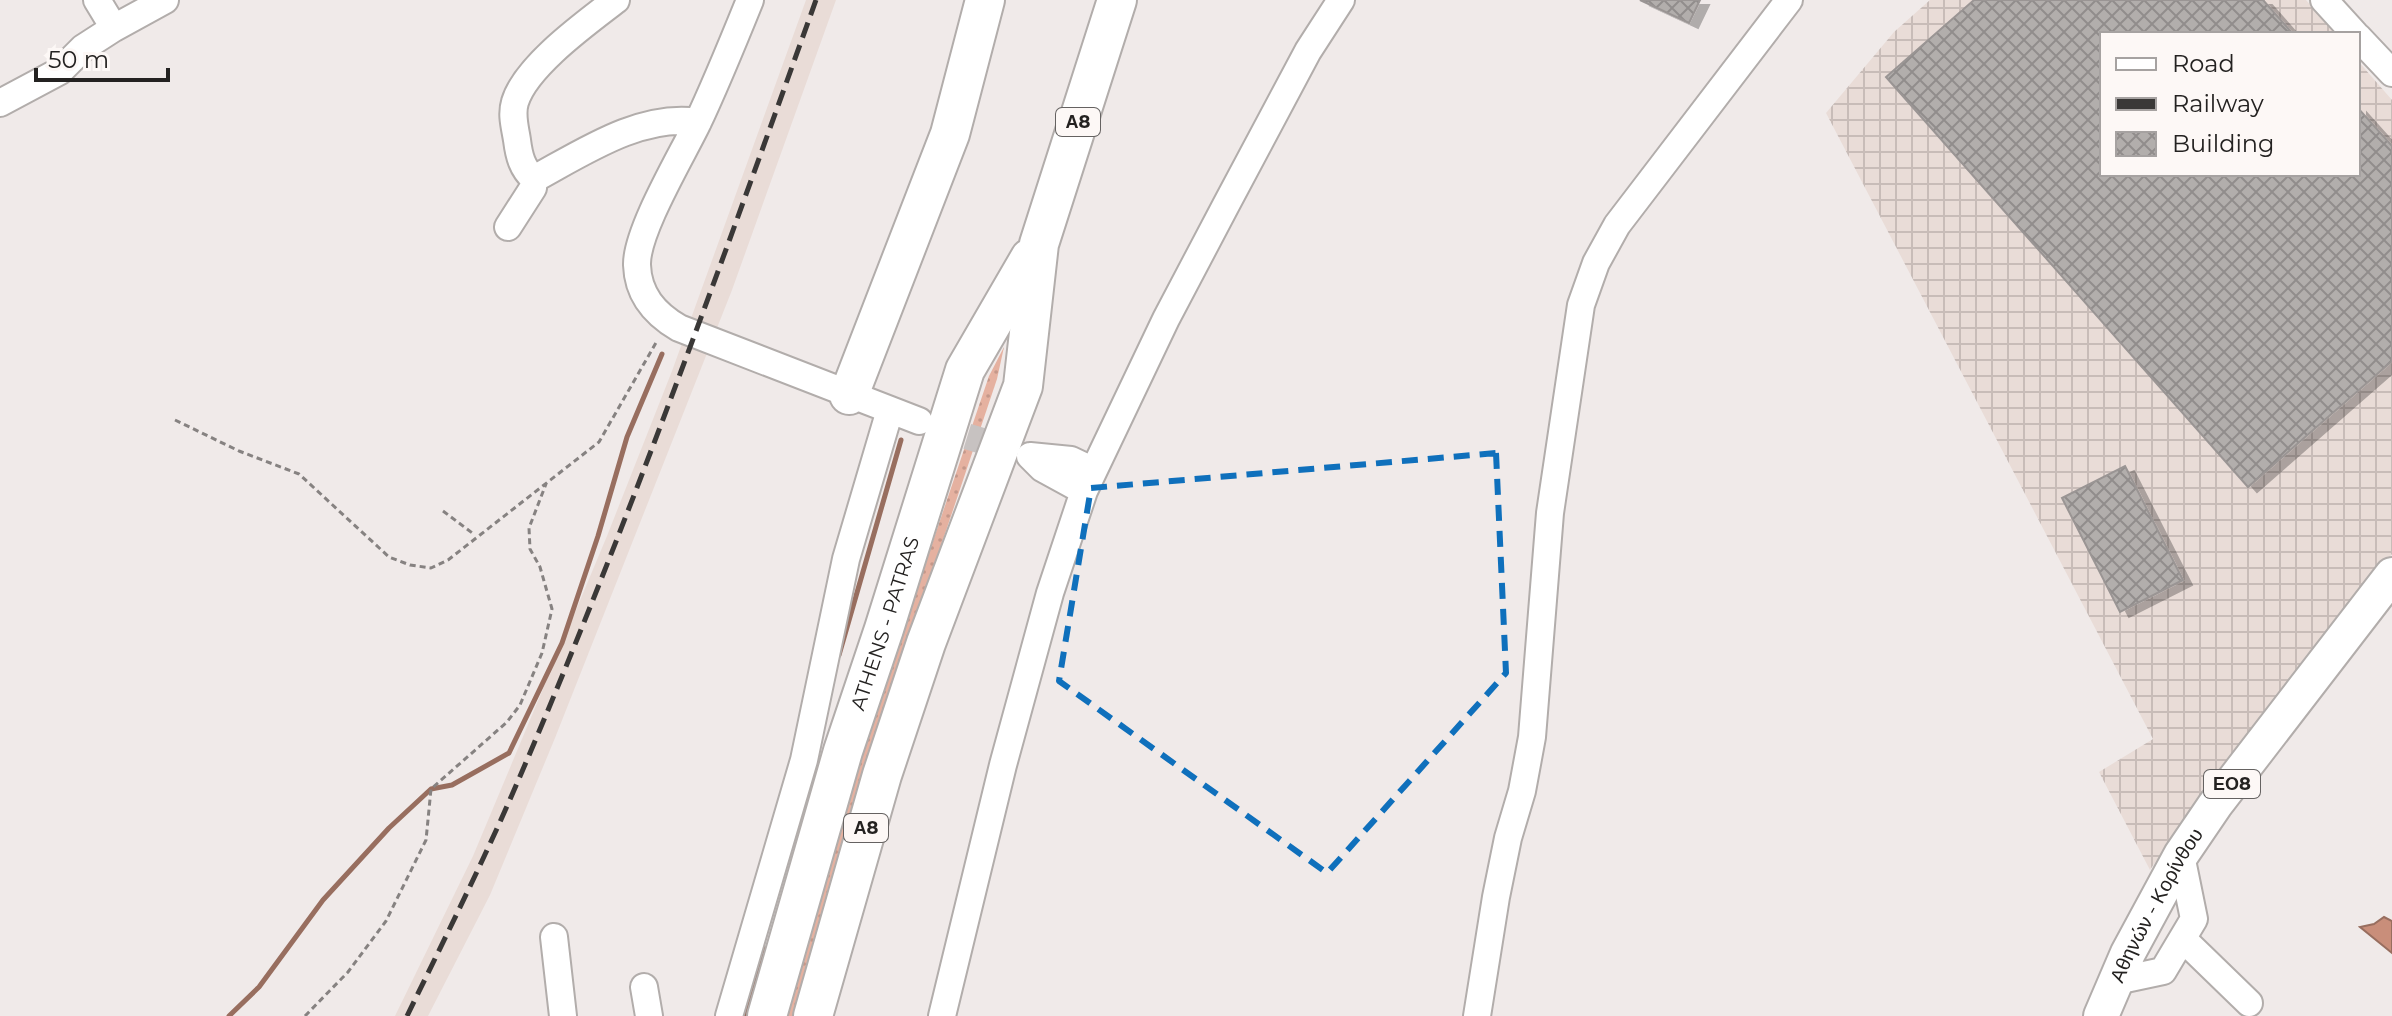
<svg xmlns="http://www.w3.org/2000/svg" width="2392" height="1016" font-family="Montserrat,sans-serif">
	<style>
		.built { fill: #e9dcd7 }
		.industrial { fill: url(#industrial-grid) }
		.grass { fill: url(#grass-dots) }
		.water { fill: #c98e7a; stroke: #986e5f; stroke-width: 2 }
		.lines { fill: none; stroke-linecap: round; stroke-linejoin: round }
		.stream { stroke: #986e5f; stroke-width: 5 }
		.building { fill: url(#building-cross-hatch); stroke: #9a9594; stroke-width: 2; filter: url(#shadow) }
		.minor-tunnel { stroke: #c7c2c1; stroke-width: 26; stroke-dasharray: 26 13; stroke-linecap: butt }
		.minor-casing { stroke: #b2adab; stroke-width: 30 }
		.major-casing { stroke: #b2adab; stroke-width: 38 }
		.highway-casing { stroke: #b2adab; stroke-width: 42 }
		.path { stroke: #868281; stroke-width: 3; stroke-dasharray: 6 4; stroke-linecap: butt }
		.minor { stroke: #fff; stroke-width: 26 }
		.major { stroke: #fff; stroke-width: 34 }
		.highway { stroke: #fff; stroke-width: 38 }
		.rail { stroke: #3a3837; stroke-width: 5; stroke-dasharray: 16 8; stroke-linecap: butt }
		.marked { fill: none; stroke: #0f70bc; stroke-width: 6; stroke-dasharray: 16 10; stroke-linejoin: round }
		.labels { text-anchor: middle; dominant-baseline: central; stroke-width: 7; stroke-linejoin: round; paint-order: stroke }
		.shield { fill: #fdf8f6; stroke: #656261; stroke-width: 2 }
		.shield-label { font-size: 18px; font-weight: bold; fill: #242221 }
		.street-label { font-size: 20px; fill: #242221; stroke: #fdf8f6 }
	</style>
	<defs>
		<pattern id="industrial-grid" width="8" height="8" patternUnits="userSpaceOnUse" patternTransform="scale(2)"><rect width="8" height="8" fill="#e9dcd7"/><path d="M0 4h8M4 0v8" fill="none" stroke="#c8bcb8"/></pattern>
		<pattern id="grass-dots" width="8" height="8" patternUnits="userSpaceOnUse" patternTransform="scale(2)"><rect width="8" height="8" fill="#e5b1a0"/><path d="M2 2h.1M6 6h.1" fill="none" stroke="#c4988a" stroke-width="1.8" stroke-linecap="round"/></pattern>
		<pattern id="building-cross-hatch" width="8" height="8" patternUnits="userSpaceOnUse" patternTransform="scale(2)"><rect width="8" height="8" fill="#b2aeac"/><path d="M0 0l8 8M0 8l8-8" fill="none" stroke="#918d8c"/></pattern>
		<filter id="shadow"><feDropShadow dx="9" dy="5" stdDeviation="0" flood-color="#0004"/></filter>
	</defs>
	<rect width="100%" height="100%" fill="#f0eae9"/>
	<path class="built" d="M806 0H836L732 290 555 738 490 895 428 1016H395L473 856 607 536 672 371Z"/>
	<path class="industrial" d="M1930 0H2306L2335 34H2102V174H2358V61L2392 100V554L2186 817 2150 870 2099 772 2153 739 1826 113 1894 32Z"/>
	<path class="grass" d="M1004 347 997 379 865 772 795 1016H785L856 768 989 376Z"/>
	<path class="water" d="M2384 917 2392 921V953L2360 927 2374 924Z"/>
	<g class="lines">
		<path class="stream" d="M839 655 901 440
			M229 1016 259 987 323 900 389 828 431 789 452 785 509 753 562 643 598 536 627 437 662 354
			M745 1016 763 947"/>
	</g>
	<path class="building" d="M1640 0H1700L1689 23Z
		M1974 0H2263L2293 34H2102V174H2358V108L2392 146V361L2248 487 1886 77Z
		M2125 466 2183 580 2120 612 2062 498Z"/>
	<g class="lines">
		<path class="minor-tunnel" d="M930 425 1015 451"/>
		<g class="minor-casing">
			<path id="minor" d="M750 0C733 42 716 84 697 124 681 157 636 232 637 265 638 295 655 314 679 328L919 421
				M2324 0 2355 34
				M114 28 165 0
				M2358 37 2392 73
				M0 103 60 71 83 48 114 28 97 0
				M534 179C582 153 641 113 698 122
				M508 227 533 188 534 179C522 168 519 156 517 140 515 127 511 115 515 102 526 66 586 23 616 0
				M1030 456 1071 460 1092 470
				M1030 456 1042 468 1084 491
				M554 937 563 1016
				M2184 940 2249 1003
				M2116 981 2163 971 2194 919 2181 855
				M644 987 649 1016
				M729 1016 804 760 846 559 890 410
				M942 1016 1003 765 1050 593 1084 491 1166 319 1226 205 1308 51 1341 0
				M1477 1016 1496 897 1508 838 1522 791 1532 737 1550 513 1581 305 1596 263 1617 225 1789 0"/>
		</g>
		<g class="major-casing">
			<g id="major">
				<path id="s1" d="M2101 1016 2128 953 2181 855 2215 805 2392 575"/>
			</g>
		</g>
		<g class="highway-casing">
			<g id="highway">
				<path d="M849 395 950 134 985 0"/>
				<path id="s2" d="M767 1016 843 751 884 629 965 370 1030 258"/>
				<path d="M813 1016 882 775 926 643 1023 386 1039 244 1117 0"/>
			</g>
		</g>
		<path class="path" d="M175 420 239 451 299 474 389 557 410 565 431 568 448 560 599 442 657 341
			M443 511 475 535
			M305 1016 348 972 386 921 426 840 431 789 507 722 520 705 542 653 552 609 540 567 530 549 529 528 546 484"/>
		<use href="#minor" class="minor"/>
		<use href="#major" class="major"/>
		<use href="#highway" class="highway"/>
		<path class="rail" d="M407 1016C445 938 484 860 518 781 628 525 722 262 816 0"/>
	</g>
	<path class="marked" d="M1496 453 1506 673 1327 873 1059 681 1091 488Z"/>
	<g class="labels">
		<g class="shield">
			<rect x="1056" y="108" width="44" height="28" rx="6"/>
			<rect x="2204" y="770" width="56" height="28" rx="6"/>
			<rect x="844" y="814" width="44" height="28" rx="6"/>
		</g>
		<g class="shield-label">
			<text x="1078" y="122">Α8</text>
			<text x="2232" y="784">ΕΟ8</text>
			<text x="866" y="828">Α8</text>
		</g>
		<g class="street-label">
			<text stroke="none"><textPath href="#s2" startOffset="410">ATHENS - PATRAS</textPath></text>
			<text stroke="none"><textPath href="#s1" startOffset="124">Αθηνών - Κορίνθου</textPath></text>
		</g>
	</g>
	<rect x="2100" y="32" width="260" height="144" fill="#fdf8f6" stroke="#a6a2a1" stroke-width="2"/>
	<rect x="2116" y="58" width="40" height="12" fill="#ffffff" stroke="#a6a2a1" stroke-width="2"/>
	<text x="2172" y="72" font-size="24" fill="#242221">Road</text>
	<rect x="2116" y="98" width="40" height="12" fill="#3a3837" stroke="#a6a2a1" stroke-width="2"/>
	<text x="2172" y="112" font-size="24" fill="#242221">Railway</text>
	<rect x="2116" y="132" width="40" height="24" fill="url(#building-cross-hatch)" stroke="#a6a2a1" stroke-width="2"/>
	<text x="2172" y="152" font-size="24" fill="#242221">Building</text>
	<path d="M36 68v12h132v-12" fill="none" stroke="#242221" stroke-width="4"/>
	<text x="48" y="68" font-size="24" fill="#242221" stroke="#fdf8f6" stroke-width="6" paint-order="stroke">50 m</text>
</svg>
